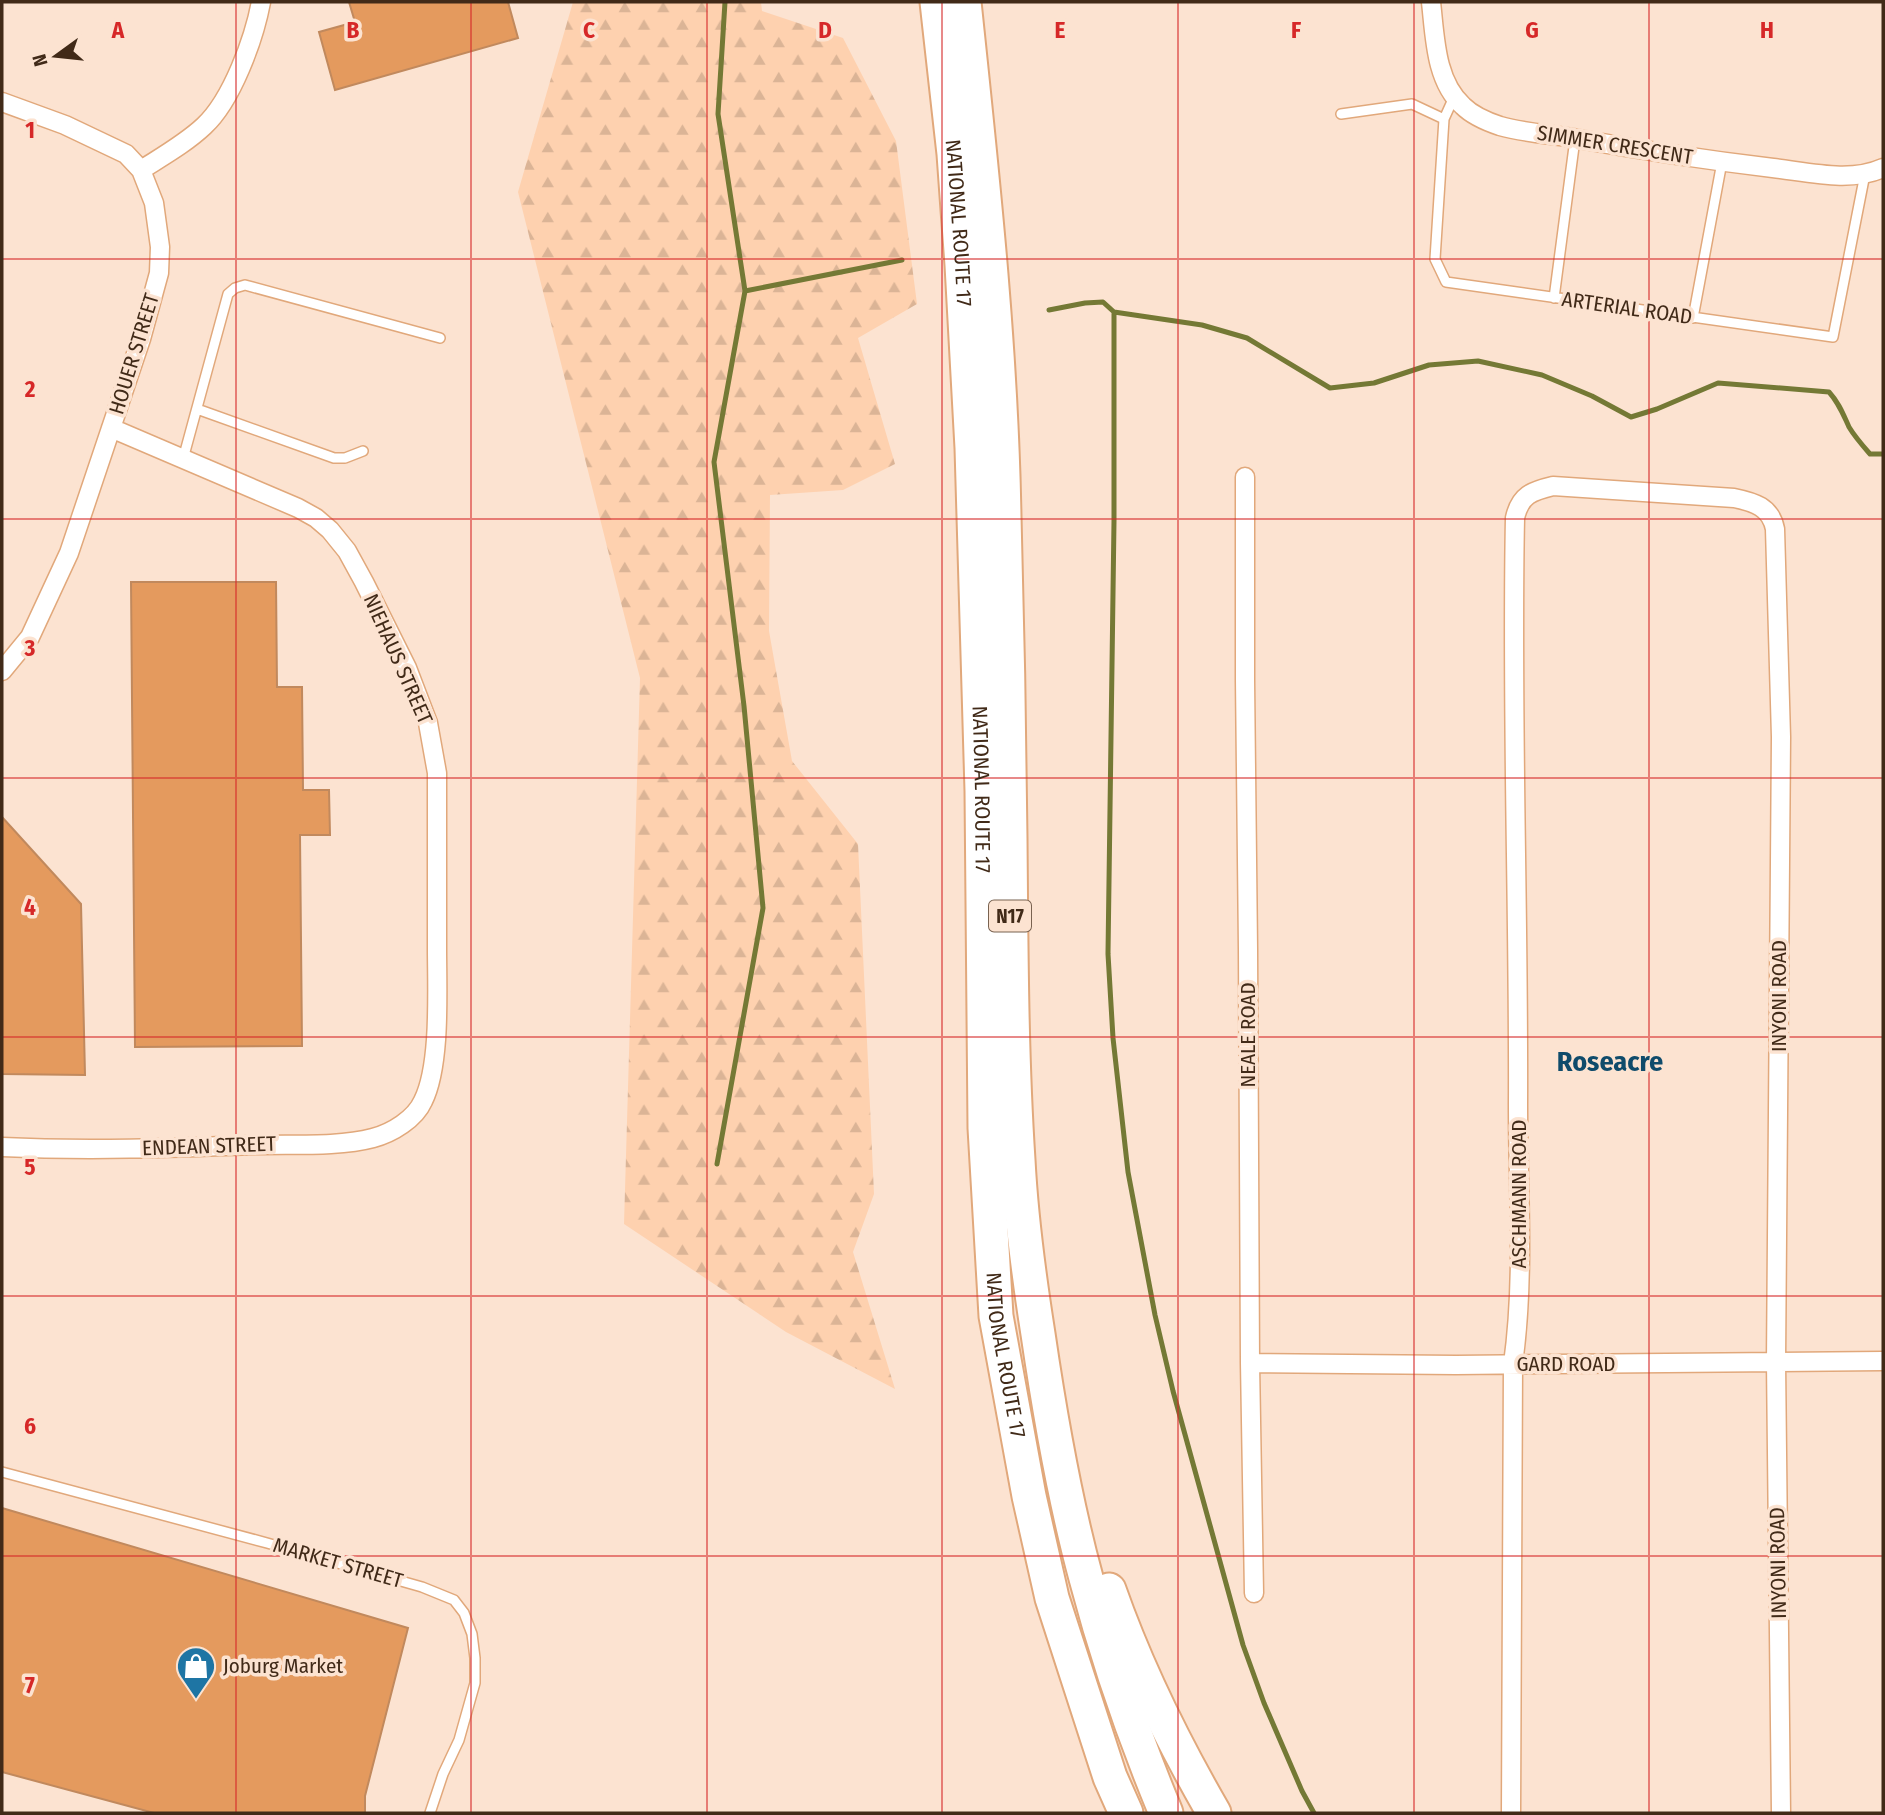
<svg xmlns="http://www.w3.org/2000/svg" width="1885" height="1815" font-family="'Fira Sans Condensed',sans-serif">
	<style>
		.forest { fill: url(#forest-firs) }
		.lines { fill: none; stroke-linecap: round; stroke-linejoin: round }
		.stream { stroke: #747935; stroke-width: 5 }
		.building { fill: #e49a5e; stroke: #c1895d; stroke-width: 2 }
		.lane-casing { stroke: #e1a87b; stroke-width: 12 }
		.street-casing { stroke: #e1a87b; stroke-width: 21 }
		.highway-casing { stroke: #e1a87b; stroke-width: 37 }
		.lane { stroke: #fff; stroke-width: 9 }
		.street { stroke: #fff; stroke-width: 18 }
		.highway { stroke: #fff; stroke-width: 33 }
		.grid { fill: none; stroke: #d62828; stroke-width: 2; stroke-opacity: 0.55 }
		.labels { text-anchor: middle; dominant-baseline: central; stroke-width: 7; stroke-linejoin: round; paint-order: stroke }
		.shield { fill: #fce3d1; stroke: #796250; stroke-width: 2 }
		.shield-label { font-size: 19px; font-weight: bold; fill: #412a18 }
		.street-label { font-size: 21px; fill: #412a18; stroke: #fce3d1 }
		.poi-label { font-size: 21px; fill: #412a18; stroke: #fce3d1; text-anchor: start }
		.district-label { font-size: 28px; font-weight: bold; fill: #0f4b6b; stroke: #fce3d1 }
		.grid-label { font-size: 23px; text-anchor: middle; font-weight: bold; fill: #d62828; stroke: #fce3d1; stroke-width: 7; stroke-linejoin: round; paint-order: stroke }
	</style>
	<defs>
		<pattern id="forest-firs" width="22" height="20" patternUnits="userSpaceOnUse" patternTransform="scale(1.75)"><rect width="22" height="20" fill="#fed1af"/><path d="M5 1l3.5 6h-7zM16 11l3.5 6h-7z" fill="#dbb496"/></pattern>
	</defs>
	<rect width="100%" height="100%" fill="#fce3d1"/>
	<path class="forest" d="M573 2H761L762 11 843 38 896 141 917 304 858 338 895 464 843 490 770 495 769 631 792 761 858 844 874 1194 853 1252 895 1389 786 1332 624 1224 640 678 518 192Z"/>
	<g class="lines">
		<path class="stream" d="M745 291 902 260
			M1049 310 1085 303 1103 302 1114 312 1202 325 1247 338 1330 388 1374 383 1429 365 1478 361 1542 375 1592 396 1631 417 1657 409 1718 383 1829 392C1839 403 1843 414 1849 427 1855 437 1863 446 1870 454H1883
			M1114 312V521L1108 954 1113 1038 1128 1172 1155 1315 1173 1391 1243 1645 1264 1703 1302 1791 1314 1813
			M717 1164 763 908 744 706 714 462 745 291 718 114 725 2"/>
	</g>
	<path class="building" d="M349 2H508L518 38 335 90 319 32 355 22Z
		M131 582H276L277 687H302L303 790H329L330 835H300L302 1046 135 1047Z
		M2 817 81 904 85 1075 2 1074Z
		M2 1508 408 1628 365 1796V1813H154L2 1772Z"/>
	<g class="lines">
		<g class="lane-casing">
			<path id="lane" d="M1454 97 1444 119 1435 259 1446 282 1833 337 1865 174
				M1341 114 1412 104 1444 119
				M1554 298 1575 139
				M1693 318 1722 162
				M197 409 334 458H345L363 451
				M183 459 228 294 235 288 245 285 440 338
				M2 1472 267 1543 422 1587 454 1600 464 1613 472 1634 475 1658V1683L459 1740 443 1774 430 1813"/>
		</g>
		<g class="street-casing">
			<path id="street" d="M1431 2C1435 36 1435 81 1463 106 1472 115 1488 122 1500 126 1524 133 1549 134 1573 138 1640 150 1706 160 1773 168 1808 172 1850 183 1883 168
				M2 102 65 125 126 154 141 170 154 203 160 247 159 273 141 339 69 553 30 637 2 671
				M141 170C163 156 186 143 204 126 232 100 254 39 261 2
				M1245 477V680L1248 949 1250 1363 1254 1593
				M2 1147C87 1151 172 1148 257 1145 293 1144 339 1147 373 1138 392 1133 415 1119 423 1101 441 1065 437 990 437 948 437 890 437 832 437 773L428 723 407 668 364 582 347 551 330 530 316 518 298 508 111 428
				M1250 1363 1456 1365 1883 1361
				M1511 1813 1513 1364C1525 1278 1518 1192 1518 1105 1519 909 1511 714 1515 518 1520 495 1532 491 1553 486L1734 498C1754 502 1771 507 1775 529L1781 737 1776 1362 1781 1813"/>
		</g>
		<g class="highway-casing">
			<g id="highway">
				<path id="s1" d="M937 2 954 154 962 265 972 448 982 791 985 1128 996 1316 1029 1496 1052 1598 1110 1777 1126 1813"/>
				<path d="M964 2C982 173 1001 344 1004 516 1007 623 1009 731 1010 838 1011 945 1011 1053 1018 1160 1021 1218 1029 1277 1038 1334 1050 1416 1064 1498 1086 1578 1107 1658 1134 1736 1166 1813"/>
				<path d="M1109 1590C1136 1667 1173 1742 1214 1813"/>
			</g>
		</g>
		<use href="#lane" class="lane"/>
		<use href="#street" class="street"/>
		<use href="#highway" class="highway"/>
	</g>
	<path class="grid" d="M236 2V1813M471 2V1813M707 2V1813M942 2V1813M1178 2V1813M1414 2V1813M1649 2V1813M2 259H1883M2 519H1883M2 778H1883M2 1037H1883M2 1296H1883M2 1556H1883"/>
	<defs>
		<g id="shop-pin" transform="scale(2.0125)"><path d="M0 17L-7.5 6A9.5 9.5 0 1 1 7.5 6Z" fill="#1e75a4" stroke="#fce3d1"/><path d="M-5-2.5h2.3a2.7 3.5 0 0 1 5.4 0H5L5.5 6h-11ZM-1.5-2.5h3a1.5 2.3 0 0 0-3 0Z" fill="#fff"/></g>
	</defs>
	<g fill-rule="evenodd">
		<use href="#shop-pin" x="196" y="1666"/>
	</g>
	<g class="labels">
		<rect class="shield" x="989" y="900.5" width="42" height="31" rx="5"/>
		<g class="shield-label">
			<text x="1010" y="916">N17</text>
		</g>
		<g class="street-label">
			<text transform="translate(1615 145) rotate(9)">SIMMER CRESCENT</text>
			<text stroke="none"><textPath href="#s1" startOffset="222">NATIONAL ROUTE 17</textPath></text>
			<text transform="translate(1627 308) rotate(8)">ARTERIAL ROAD</text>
			<text transform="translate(134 354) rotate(-73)">HOUER STREET</text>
			<text transform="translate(398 659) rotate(66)">NIEHAUS STREET</text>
			<text stroke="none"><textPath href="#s1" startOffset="789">NATIONAL ROUTE 17</textPath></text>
			<text transform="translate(1779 996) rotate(-90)">INYONI ROAD</text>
			<text transform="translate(1248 1035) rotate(-90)">NEALE ROAD</text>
			<text transform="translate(209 1146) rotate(-2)">ENDEAN STREET</text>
			<text transform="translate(1519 1194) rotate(-90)">ASCHMANN ROAD</text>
			<text stroke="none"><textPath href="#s1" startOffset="1356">NATIONAL ROUTE 17</textPath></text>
			<text x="1566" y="1364">GARD ROAD</text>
			<text transform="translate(338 1563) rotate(16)">MARKET STREET</text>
			<text transform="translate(1778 1563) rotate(-91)">INYONI ROAD</text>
		</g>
		<g class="poi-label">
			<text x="223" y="1666">Joburg Market</text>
		</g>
		<g class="district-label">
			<text x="1610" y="1061">Roseacre</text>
		</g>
	</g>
	<g class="grid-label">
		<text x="118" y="38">A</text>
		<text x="353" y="38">B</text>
		<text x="589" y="38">C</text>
		<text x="825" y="38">D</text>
		<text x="1060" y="38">E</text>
		<text x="1296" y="38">F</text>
		<text x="1532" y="38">G</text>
		<text x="1767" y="38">H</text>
		<text x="30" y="138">1</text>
		<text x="30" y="397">2</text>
		<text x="30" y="656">3</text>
		<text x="30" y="915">4</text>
		<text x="30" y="1175">5</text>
		<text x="30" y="1434">6</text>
		<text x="30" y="1693">7</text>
	</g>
	<rect width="1885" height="1815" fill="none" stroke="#412a18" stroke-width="7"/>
	<g transform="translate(56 56) rotate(255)" stroke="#fce3d1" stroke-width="5" paint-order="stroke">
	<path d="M0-5L12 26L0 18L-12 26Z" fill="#412a18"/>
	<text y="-10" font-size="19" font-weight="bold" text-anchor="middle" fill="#412a18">N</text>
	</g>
</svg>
